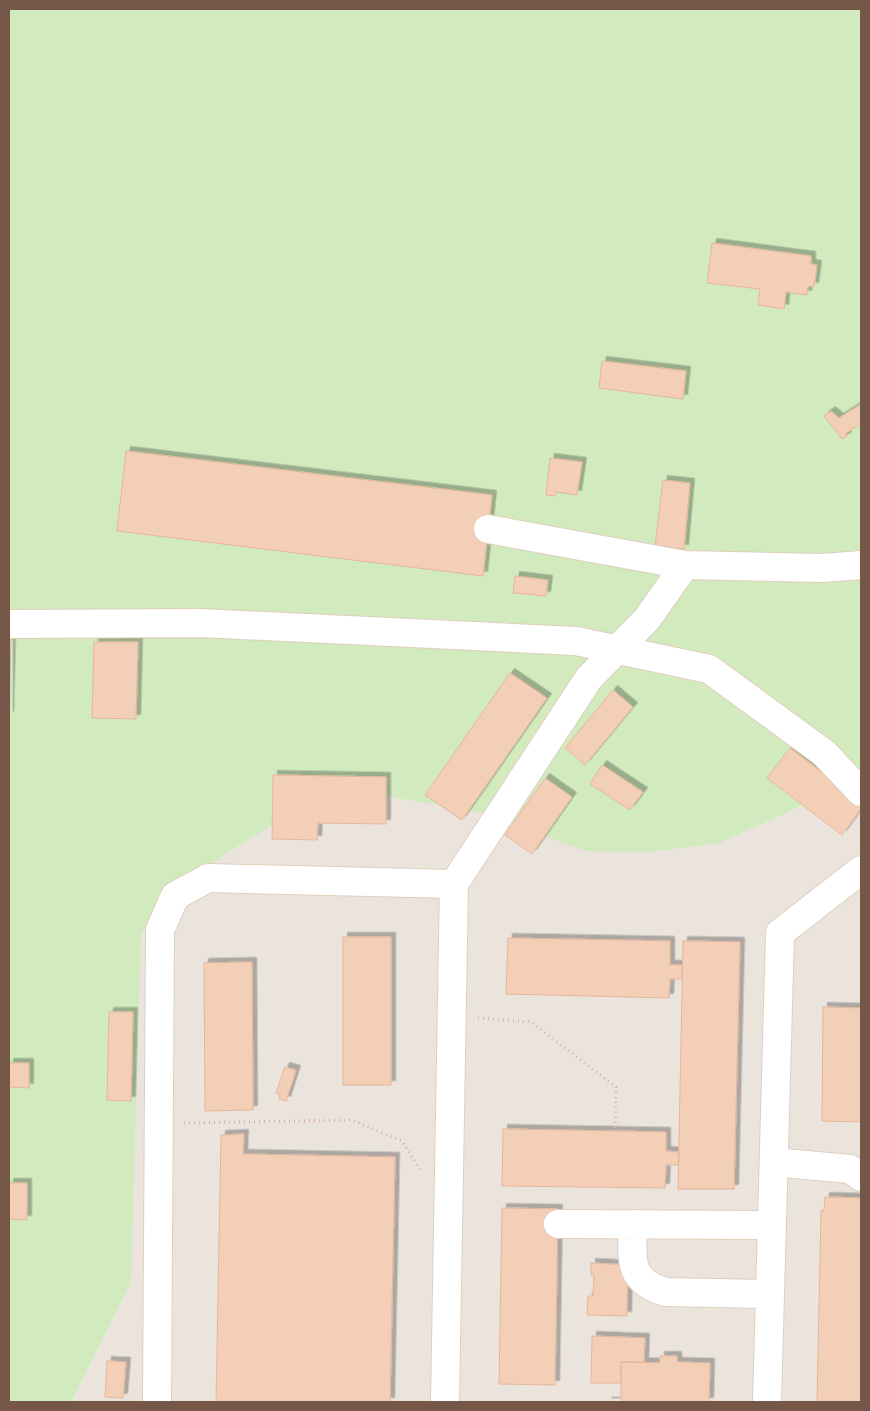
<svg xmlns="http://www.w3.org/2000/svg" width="870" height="1411" font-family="Karla,sans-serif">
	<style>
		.industrial { fill: #ebe4dd }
		.green { fill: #d1ebbf }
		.building { fill: #f3cfb8; stroke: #e6b698; filter: url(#shadow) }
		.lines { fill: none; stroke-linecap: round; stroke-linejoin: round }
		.minor-casing { stroke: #e1cebd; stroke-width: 30 }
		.path { stroke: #d8b39b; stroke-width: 3; stroke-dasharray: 1 4; stroke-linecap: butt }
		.minor { stroke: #fff; stroke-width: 28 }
	</style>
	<defs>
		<filter id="shadow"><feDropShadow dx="4.5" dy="-4.5" stdDeviation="0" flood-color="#0004"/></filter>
	</defs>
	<rect width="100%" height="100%" fill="#fdf2e1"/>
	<path class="industrial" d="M9 9H861V1402H9Z"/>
	<path class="green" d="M9 9H861V785L829 793 720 843 650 852 585 851 483 813 370 793 288 815 200 870 141 933 131 1282 71 1402H9Z"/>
	<path class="building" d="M712 243 811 256V264L817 265 814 287 808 286 807 295 786 292 784 309 758 305 760 289 707 283Z
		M602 361 686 371 683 399 599 388Z
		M861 404V424L846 433 847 436 842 439 824 416 831 411 839 418Z
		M126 451 492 495 483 576 117 531Z
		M550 458 582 462 577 495 556 492 555 496 546 495Z
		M663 480 690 483 684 549 655 546Z
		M515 576 548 580 546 596 513 593Z
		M9 639H11L9 716Z
		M94 642H138L136 719 92 718Z
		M510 673 547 698 462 820 425 795Z
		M613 690 633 707 585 765 565 748Z
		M790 748 861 802V809L842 835 767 778Z
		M602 765 643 792 630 810 590 784Z
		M273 775 386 777V824L318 823 317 840 272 839Z
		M545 778 572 797 532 854 505 835Z
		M343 937H391V1085H343Z
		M508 938 670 941V965H682V979H670L669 998 506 994Z
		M683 941 740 942 734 1189H678Z
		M252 962 253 1110 205 1111 204 963Z
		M823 1007 861 1008V1122L822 1121Z
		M109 1012H133L131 1101 107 1100Z
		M9 1063H29V1088L9 1087Z
		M285 1067 296 1070 286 1101 279 1099 280 1095 276 1093Z
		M503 1129 666 1132V1151L679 1152 678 1165H666L665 1188 502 1186Z
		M244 1134 243 1154 395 1157 390 1402H216L221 1135Z
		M9 1183H27V1220L9 1219Z
		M825 1197 861 1198V1402H817L821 1210H824Z
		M502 1208 558 1209 555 1385 499 1384Z
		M591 1263 628 1265 627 1316 587 1315 588 1296H593L594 1275H591Z
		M592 1336 645 1338 644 1362H621V1383H591Z
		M660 1356H677V1362L710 1363 709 1402H607H621V1362L660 1363Z
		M107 1361 126 1362 123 1398 105 1397Z"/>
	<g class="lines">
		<g class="minor-casing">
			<path id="minor" d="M488 529 685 565 823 568 861 565
				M9 624 200 623 576 641 709 669 824 753 861 792
				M774 1162 850 1169 861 1177
				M558 1224 772 1225
				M633 1224C632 1259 627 1280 665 1292L770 1294
				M157 1402 160 930 175 896 208 878 454 884
				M445 1402 454 884 589 678 647 619 685 565
				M767 1402 780 933 861 870"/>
		</g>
		<path class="path" d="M478 1018 531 1022 616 1087 615 1131
			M184 1123 352 1120 402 1141 422 1173"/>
		<use href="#minor" class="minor"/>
	</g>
	<rect width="870" height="1411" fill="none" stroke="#755747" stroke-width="20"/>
</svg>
